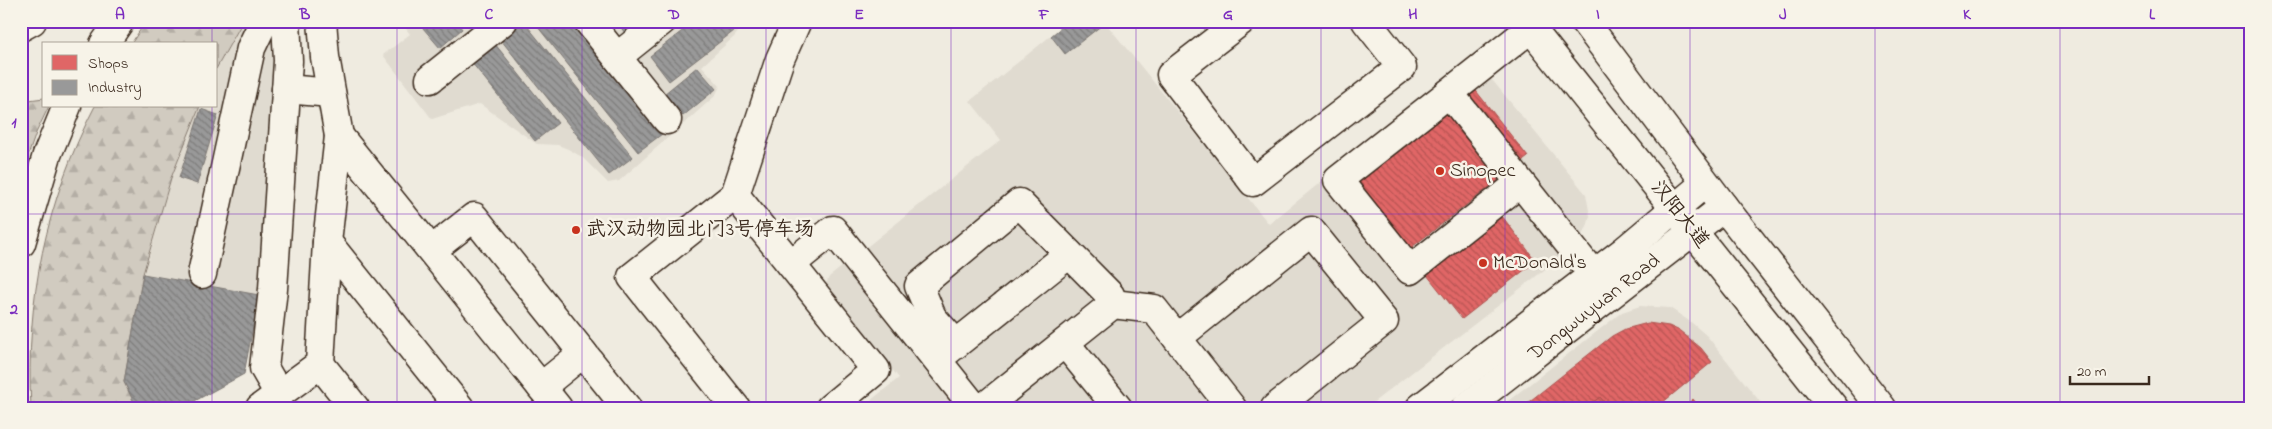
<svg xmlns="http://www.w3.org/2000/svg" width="2272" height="429" font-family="'Indie Flower','LXGW WenKai TC',sans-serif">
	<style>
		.built { fill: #e0dbd0 }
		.forest { fill: url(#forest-firs); stroke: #867a6f }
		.shops { fill: url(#shops-back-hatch); stroke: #ae5450 }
		.industry { fill: url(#industry-back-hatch); stroke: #7d7874 }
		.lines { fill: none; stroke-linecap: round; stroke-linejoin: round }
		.minor-casing { stroke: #3b2a1e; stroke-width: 31 }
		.major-casing { stroke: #3b2a1e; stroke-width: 31 }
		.highway-casing { stroke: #3b2a1e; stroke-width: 31 }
		.minor { stroke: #f7f3e8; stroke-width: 28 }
		.major { stroke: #f7f3e8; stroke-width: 28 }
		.highway { stroke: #f7f3e8; stroke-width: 28 }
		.grid { fill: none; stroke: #7b2cbf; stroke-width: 1; stroke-opacity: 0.55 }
		.poi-dot { fill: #c8321e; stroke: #f7f3e8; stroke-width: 2 }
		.labels { text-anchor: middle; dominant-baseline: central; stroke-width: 5; stroke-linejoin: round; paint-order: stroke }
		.poi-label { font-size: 20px; fill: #3b2a1e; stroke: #f7f3e8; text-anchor: start }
		.street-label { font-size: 20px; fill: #3b2a1e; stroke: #f7f3e8 }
		.neatline { fill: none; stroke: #7b2cbf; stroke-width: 2 }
		.grid-label { font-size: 16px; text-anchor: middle; font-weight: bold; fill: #7b2cbf }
	</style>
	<defs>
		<pattern id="forest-firs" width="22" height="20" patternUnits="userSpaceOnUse" patternTransform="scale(1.25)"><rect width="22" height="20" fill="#d1cbc0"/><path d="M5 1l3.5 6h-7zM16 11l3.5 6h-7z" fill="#b4aea5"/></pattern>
		<pattern id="shops-back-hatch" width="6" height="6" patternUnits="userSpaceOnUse" patternTransform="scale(1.25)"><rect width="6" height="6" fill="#e06666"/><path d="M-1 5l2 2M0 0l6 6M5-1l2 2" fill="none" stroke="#b75453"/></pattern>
		<pattern id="industry-back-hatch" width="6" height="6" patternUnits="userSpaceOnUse" patternTransform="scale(1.25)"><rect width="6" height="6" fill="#999"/><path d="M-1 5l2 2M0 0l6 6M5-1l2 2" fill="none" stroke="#7e7d7c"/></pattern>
	</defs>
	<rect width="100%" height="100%" fill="#efebe0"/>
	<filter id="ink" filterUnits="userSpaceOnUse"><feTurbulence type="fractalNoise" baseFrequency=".02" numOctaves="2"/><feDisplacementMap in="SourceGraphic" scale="10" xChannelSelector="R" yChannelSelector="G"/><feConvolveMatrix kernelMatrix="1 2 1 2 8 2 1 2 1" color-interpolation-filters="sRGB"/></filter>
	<g filter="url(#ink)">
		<path class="built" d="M243 21H273L274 72 259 295 244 374 182 408H137L124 382 144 274 171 178 190 129 200 106H216V69Z
			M400 21H747L734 37 702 66 720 86 715 96 619 181 608 183 582 157 568 149 558 145 537 144 480 104 432 119 383 55 410 34Z
			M1069 21H1104L1269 224 1474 58 1586 194 1590 216 1587 227 1574 247 1366 408H861L899 378 826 289V284L829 277 1001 140 970 101Z
			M1640 306 1670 308 1692 323 1707 336 1765 408H1499L1622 312Z"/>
		<path class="forest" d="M146 21H243L216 69V44H131Z
			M44 98V106H49L36 133 21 176V101Z
			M95 106H200L171 178 143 274 124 382 137 408H31C25 302 46 200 95 106Z"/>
		<path class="shops" d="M1473 87 1528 157 1408 250 1354 181Z
			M1502 216 1536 261 1462 319 1427 275Z
			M1648 323 1669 326 1680 331 1701 348 1712 362 1656 408H1609L1600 397 1586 408H1521L1612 336 1625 329Z
			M1600 397 1609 408H1586V407Z
			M1693 399 1700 408H1683Z"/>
		<path class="industry" d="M417 21H456L462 29 440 48Z
			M533 21H572L662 134 638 152Z
			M616 21H640L625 33Z
			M695 21H747L669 81 650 56Z
			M1069 21H1099L1102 25 1065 54 1051 36Z
			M524 22 633 157 609 175 501 40Z
			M495 44 558 123 535 141 472 63Z
			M697 67 716 89 683 116 664 94Z
			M201 109 218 115 197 184 179 178Z
			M143 274 259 295 244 374 182 408H137L124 382Z"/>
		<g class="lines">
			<g class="minor-casing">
				<g id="minor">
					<path d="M588 21 667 120"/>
					<path d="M1241 21 1171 75 1253 182 1402 67 1366 21"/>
					<path d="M1531 28 1449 93 1593 274"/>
					<path d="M617 57 662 21"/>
					<path d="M430 79 503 21"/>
					<path d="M286 89 331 93"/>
					<path d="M1449 93 1338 180 1410 270 1520 183"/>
					<path d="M339 136 558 408"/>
					<path d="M735 195 876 370 830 408"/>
					<path d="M327 242 460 408"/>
					<path d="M432 250 474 217 627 408"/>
					<path d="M791 264 833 230 975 408"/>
					<path d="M202 274 251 48 264 21"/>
					<path d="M1177 338 1311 231 1384 321 1275 408"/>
					<path d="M1065 343 1118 408"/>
					<path d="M956 344 932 317 919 286 1019 203 1110 295 1113 304"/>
					<path d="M941 356 1069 254"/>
					<path d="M320 364 355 408"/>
					<path d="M541 387 583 353"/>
					<path d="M279 394 264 368 273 289 288 61 286 21"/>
					<path d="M260 408 320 364 327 242 339 136 325 57 322 21"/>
					<path d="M736 408 632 277 735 195 780 59 797 21"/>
					<path d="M983 408 1113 304 1154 309 1232 408"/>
					<path d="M1420 408 1624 251 1705 183"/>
					<path id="s1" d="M1465 408 1724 207"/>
				</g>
			</g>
			<g class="major-casing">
				<path id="major" d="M1525 21 1834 408
					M1584 21 1724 207 1882 408
					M21 27 32 21"/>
			</g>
			<g class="highway-casing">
				<path id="highway" d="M104 44 120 21
					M21 243 47 155 67 106"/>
			</g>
			<use href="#minor" class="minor"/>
			<use href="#major" class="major"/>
			<use href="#highway" class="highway"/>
		</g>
	</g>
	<path class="grid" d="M212 21V44M397 21V408M582 21V408M766 21V408M951 21V408M1136 21V408M1321 21V408M1505 21V408M1690 21V408M1875 21V408M2060 21V408M212 106V408M21 214H2251"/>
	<g class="poi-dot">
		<circle cx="1440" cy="171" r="5"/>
		<circle cx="576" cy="230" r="5"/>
		<circle cx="1483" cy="263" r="5"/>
	</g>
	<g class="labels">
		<g class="poi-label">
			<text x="1450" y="171">Sinopec</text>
			<text x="586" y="230">武汉动物园北门3号停车场</text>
			<text x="1493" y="263">McDonald's</text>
		</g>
		<g class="street-label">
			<text transform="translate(1679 215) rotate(51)">汉阳大道</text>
			<text stroke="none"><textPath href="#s1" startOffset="164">Dongwuyuan Road</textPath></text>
		</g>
	</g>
	<rect width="2272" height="429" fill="none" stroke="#f7f3e8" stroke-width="55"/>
	<rect x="42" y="42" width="175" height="65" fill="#f7f3e8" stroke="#aca397"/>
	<rect x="52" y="55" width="25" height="15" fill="#e06666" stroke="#aca397"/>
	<text x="88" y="68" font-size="15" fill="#3b2a1e">Shops</text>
	<rect x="52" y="80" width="25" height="15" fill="#999999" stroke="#aca397"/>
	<text x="88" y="92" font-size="15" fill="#3b2a1e">Industry</text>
	<path d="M2070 376v8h79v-8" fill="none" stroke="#3b2a1e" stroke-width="2.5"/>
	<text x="2077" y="376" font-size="15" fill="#3b2a1e" stroke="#f7f3e8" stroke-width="4" paint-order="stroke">20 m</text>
	<rect x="28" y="28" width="2216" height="374" class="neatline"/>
	<g class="grid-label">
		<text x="120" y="19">A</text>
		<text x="305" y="19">B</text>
		<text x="489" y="19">C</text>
		<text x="674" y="19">D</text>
		<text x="859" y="19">E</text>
		<text x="1044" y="19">F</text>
		<text x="1228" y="19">G</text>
		<text x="1413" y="19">H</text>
		<text x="1598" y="19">I</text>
		<text x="1783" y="19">J</text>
		<text x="1967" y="19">K</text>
		<text x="2152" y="19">L</text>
		<text x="14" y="127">1</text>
		<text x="14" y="314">2</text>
	</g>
</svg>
